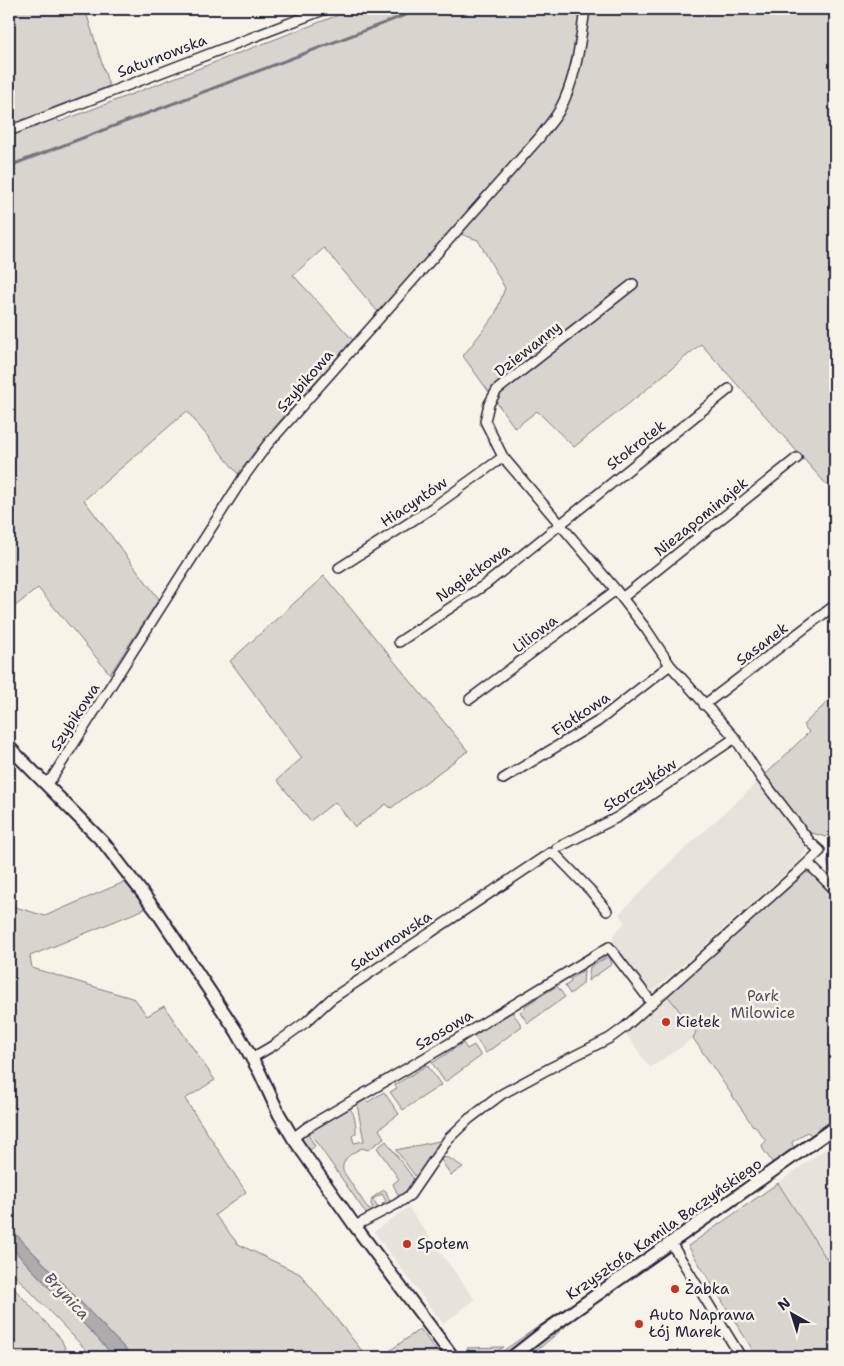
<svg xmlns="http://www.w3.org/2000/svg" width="844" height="1366" font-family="'Shantell Sans',sans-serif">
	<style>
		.built { fill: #e7e3db }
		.green { fill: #d8d5cf; stroke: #7d7c85 }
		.water { fill: #aeabad; stroke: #76747f }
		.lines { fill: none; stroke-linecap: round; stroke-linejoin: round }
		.stream { stroke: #76747f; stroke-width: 3 }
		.minor-casing { stroke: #22223b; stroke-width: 12 }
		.tertiary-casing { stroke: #22223b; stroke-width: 15 }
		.minor { stroke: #f7f3e8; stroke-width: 9 }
		.tertiary { stroke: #f7f3e8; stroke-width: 11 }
		.poi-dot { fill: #c8321e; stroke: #f7f3e8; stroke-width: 2 }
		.labels { text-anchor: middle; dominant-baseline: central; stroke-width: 5; stroke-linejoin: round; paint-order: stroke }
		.street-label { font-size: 15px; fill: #22223b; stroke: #f7f3e8 }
		.park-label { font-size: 15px; fill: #504f60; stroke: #f7f3e8 }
		.poi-label { font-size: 15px; fill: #22223b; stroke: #f7f3e8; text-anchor: start }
		.water-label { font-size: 16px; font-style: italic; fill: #535263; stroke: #f7f3e8 }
	</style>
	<rect width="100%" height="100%" fill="#f7f3e8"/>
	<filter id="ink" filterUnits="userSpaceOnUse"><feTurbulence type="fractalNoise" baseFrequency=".02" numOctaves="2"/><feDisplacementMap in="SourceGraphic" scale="10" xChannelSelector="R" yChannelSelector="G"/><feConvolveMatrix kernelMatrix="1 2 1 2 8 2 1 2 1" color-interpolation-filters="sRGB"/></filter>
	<g filter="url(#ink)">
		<path class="built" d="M759 781 806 840V851L799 862 651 993 613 946V935L625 922 619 914 667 865Z
			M667 995 696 1032 693 1038 683 1046 650 1068 625 1032Z
			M835 1142V1272L778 1183Z
			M408 1207 475 1300 443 1324 374 1232Z"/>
		<path class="green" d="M9 9H85L109 86 52 108 59 122 354 9H835V494L701 344 642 393 574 447 537 411 515 428 463 356 495 315 505 288 478 240 451 231 378 312 324 248 293 275 353 340C314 384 272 426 238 474L187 411 84 500 159 599 110 674 38 588 9 611Z
			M324 576 468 751 391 808 386 804 355 827 335 802 310 821 277 780 302 758 230 661Z
			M835 695V828L826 837 808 832 763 777 809 732 803 725Z
			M835 844V877C824 866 827 856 835 844Z
			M800 872 810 873 835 898V1121L813 1136 807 1132 792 1142 794 1150 775 1162H772L763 1149 762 1145 766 1141 754 1125 753 1126 693 1038 696 1032 667 995Z
			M124 882 147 908 30 956 32 968 135 999 147 1016 164 1006 215 1080 185 1099 246 1192 215 1215 238 1244 300 1274 367 1357H133L9 1227V905L45 916Z
			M609 956 612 964 588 981 590 967Z
			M584 970 583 984 570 994 565 986 571 982 570 979Z
			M557 986 565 997 528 1023 520 1012 526 1008 525 1006Z
			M512 1012 522 1026 486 1053 474 1036Z
			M463 1043 467 1049 474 1045 481 1056 445 1082 432 1063Z
			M427 1065 441 1085 403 1110 390 1092 397 1088 395 1085Z
			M384 1092 399 1114 379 1129 384 1138 368 1150 362 1148C352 1153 341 1159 343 1171L369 1210 373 1207 371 1204 372 1198 384 1190 386 1191 390 1202 384 1206 382 1204 386 1201 382 1194 373 1199 377 1207 380 1208 367 1215 308 1130 348 1107C355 1111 356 1125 356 1133L352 1136 354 1143 364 1141 357 1105 366 1099 368 1102Z
			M306 1131 315 1146 309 1151 302 1138Z
			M444 1140 418 1180 396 1150Z
			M386 1141 416 1182 408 1191 399 1197 393 1184 399 1179 377 1148Z
			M439 1157 449 1158 463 1167 451 1175Z
			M778 1183 835 1272V1349L822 1357H757L688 1246Z
			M9 1245 115 1357H93L9 1269Z
			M605 1281 538 1328 503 1357H494Z
			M9 1283 61 1339 65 1348 64 1357H9Z
			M565 1324 566 1326 529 1357H521Z
			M420 1329 441 1357H381Z
			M504 1347 487 1357H474L467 1348Z"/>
		<path class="water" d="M9 1227 133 1357H115L9 1245Z"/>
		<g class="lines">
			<path class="stream" d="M9 166 421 9"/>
			<g class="minor-casing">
				<path id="minor" d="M9 131 326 9
					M339 568 432 508 503 457
					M622 598 797 458
					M399 642 486 584 729 389
					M470 699 616 590
					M704 705 835 605
					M503 779 597 722 670 665
					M45 783 52 778 243 478 267 445 540 137C546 128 554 120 559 111 576 80 580 44 585 9
					M557 848 618 817 735 738
					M808 863 835 890
					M252 1058 274 1045 306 1022 331 999 550 853 557 856 590 890 607 911
					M293 1138 306 1128 452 1042 609 947 652 1003
					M355 1226 397 1204 410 1195 449 1138 469 1119 502 1094 552 1067 610 1038 625 1027 797 873 820 851 810 842 761 778 735 738 670 665 646 629 616 590 503 457 485 421 489 404 497 390 633 284
					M671 1243 741 1357"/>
			</g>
			<g class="tertiary-casing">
				<path id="tertiary" d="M9 747 104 843 157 912 237 1032 260 1073 279 1114 293 1138 355 1226 453 1357
					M512 1357 544 1332 835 1127"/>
			</g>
			<use href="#minor" class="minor"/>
			<use href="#tertiary" class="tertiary"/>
		</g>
	</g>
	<g class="poi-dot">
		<circle cx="666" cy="1022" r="5"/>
		<circle cx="407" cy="1244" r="5"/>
		<circle cx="675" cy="1289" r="5"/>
		<circle cx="639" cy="1324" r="5"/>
	</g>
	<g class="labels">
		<g class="street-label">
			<text transform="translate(162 56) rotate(-21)">Saturnowska</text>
			<text transform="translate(528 349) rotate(-38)">Dziewanny</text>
			<text transform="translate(305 381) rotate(-49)">Szybikowa</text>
			<text transform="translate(636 445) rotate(-38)">Stokrotek</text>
			<text transform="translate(414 502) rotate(-34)">Hiacyntów</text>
			<text transform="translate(701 517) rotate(-39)">Niezapominajek</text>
			<text transform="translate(473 573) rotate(-36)">Nagietkowa</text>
			<text transform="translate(535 634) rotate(-37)">Liliowa</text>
			<text transform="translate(762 644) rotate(-37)">Sasanek</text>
			<text transform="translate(581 714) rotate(-34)">Fiołkowa</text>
			<text transform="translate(75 717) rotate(-57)">Szybikowa</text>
			<text transform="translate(640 785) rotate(-33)">Storczyków</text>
			<text transform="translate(391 941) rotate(-34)">Saturnowska</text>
			<text transform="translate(444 1030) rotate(-31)">Szosowa</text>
			<text transform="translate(664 1229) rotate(-35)">Krzysztofa Kamila Baczyńskiego</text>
		</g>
		<g class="park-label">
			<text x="763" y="996">Park<tspan x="763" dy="17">Milowice</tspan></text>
		</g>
		<g class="poi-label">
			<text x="676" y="1022">Kiełek</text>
			<text x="417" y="1244">Społem</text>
			<text x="685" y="1289">Żabka</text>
			<text x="649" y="1315">Auto Naprawa<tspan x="649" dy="17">Łój Marek</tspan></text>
		</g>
		<g class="water-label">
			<text transform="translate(67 1296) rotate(47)">Brynica</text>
		</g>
	</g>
	<rect width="844" height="1366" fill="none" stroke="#f7f3e8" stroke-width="30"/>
	<rect x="15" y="15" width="814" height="1336" fill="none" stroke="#22223b" stroke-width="2" filter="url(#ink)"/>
	<g transform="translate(792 1314) rotate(321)" stroke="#f7f3e8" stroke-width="4" paint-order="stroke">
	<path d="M0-4L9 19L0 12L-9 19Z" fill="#22223b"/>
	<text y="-8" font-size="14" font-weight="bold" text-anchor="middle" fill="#22223b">N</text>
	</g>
</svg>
